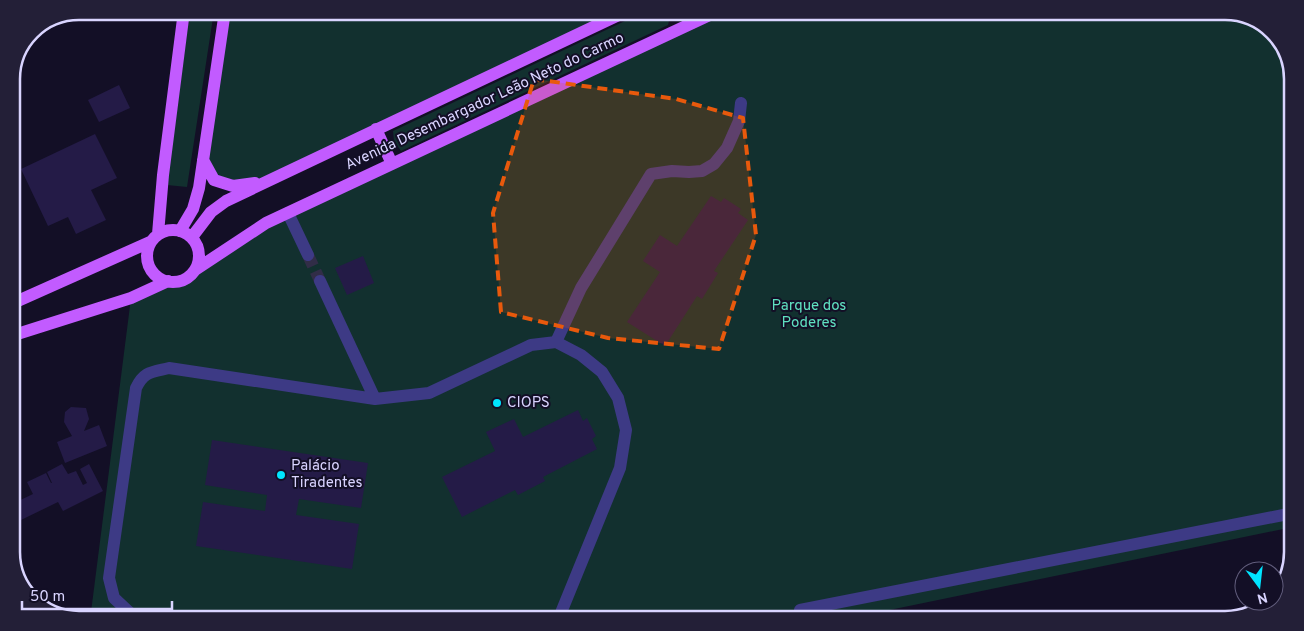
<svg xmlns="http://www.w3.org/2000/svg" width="1304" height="631" font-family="Overpass,sans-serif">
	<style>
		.green { fill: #12302f }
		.building { fill: #241b47 }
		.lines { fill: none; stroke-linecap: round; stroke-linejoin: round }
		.minor-tunnel { stroke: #312d47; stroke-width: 12; stroke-dasharray: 12 6; stroke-linecap: butt }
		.minor { stroke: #3d3a85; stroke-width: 12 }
		.major { stroke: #c25bff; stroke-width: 12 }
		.marked { fill: #e8590c; fill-opacity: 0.2; stroke: #e8590c; stroke-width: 4; stroke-dasharray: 10 6; stroke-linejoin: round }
		.poi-dot { fill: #00e5ff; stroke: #130f26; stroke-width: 2 }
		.labels { text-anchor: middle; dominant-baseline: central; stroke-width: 4; stroke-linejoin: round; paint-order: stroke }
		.street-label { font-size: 15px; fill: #d9d4ff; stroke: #130f26 }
		.park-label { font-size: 15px; fill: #5fe0c0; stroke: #130f26 }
		.poi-label { font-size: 15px; fill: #d9d4ff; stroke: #130f26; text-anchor: start }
		.rim { fill: none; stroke: #d9d4ff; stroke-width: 2.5 }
	</style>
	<rect width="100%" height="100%" fill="#130f26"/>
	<path class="green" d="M190 11H214L187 187 167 185Z
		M225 11H627L272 180H214L203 160Z
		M646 11H668L670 17 668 25 401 151 394 141 393 131Z
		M718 11H1225L1255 18 1281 41 1293 75V527L841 620H90L131 298 168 281 178 282 188 277 195 270 266 223Z"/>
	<path class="building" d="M119 85 130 108 99 122 88 100Z
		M95 134 117 178 91 190 106 220 76 234 68 217 48 226 21 169Z
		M711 196 721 202 724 198 741 209 738 213 748 220 714 271 718 273 702 299 697 296 665 346 627 322 660 272 643 261 660 235 677 246Z
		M363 256 374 283 347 295 335 268Z
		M71 407 86 408 89 419 84 431 99 425 107 446 65 463 57 442 72 436 64 422 65 412Z
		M578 410 583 421 587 418 596 436 592 439 597 449 543 477 545 481 518 495 515 490 462 517 442 477 495 451 486 432 514 419 523 437Z
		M212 440 368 463 361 508 299 499 296 515 359 524 352 569 196 546 203 502 265 511 267 495 205 485Z
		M62 464 68 474 76 471 83 485 87 483 80 469 89 464 103 491 63 511 58 502 21 520 12 504 33 494 27 482 46 473 51 483H52L47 472Z"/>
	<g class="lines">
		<path class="minor-tunnel" d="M308 255 320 281"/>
		<path class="minor" d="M687 11 692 23
			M288 213 308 255
			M320 281 375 399
			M556 342 581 288 651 174 672 171 689 172 702 171 714 164 727 148 739 121 741 103
			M800 610 1293 513
			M151 620 130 613 114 598 109 578 136 388C144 371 152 372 169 368L375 399 429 393 531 345 556 342 581 355 602 372 618 398 626 430 620 468 558 620"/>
		<path class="major" d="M376 129 392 164
			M203 160 214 180 233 186 255 183
			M147 256a26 26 0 1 1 52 0a26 26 0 1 1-52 0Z
			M180 231 193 209 199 188 225 11
			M158 234 163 175 184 11
			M192 237 211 212 226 201 627 11
			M195 270 266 223 718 11
			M11 304 150 242
			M11 336 131 298 168 281"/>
	</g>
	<path class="marked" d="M534 79 676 99 743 118 756 235 719 349 608 338 501 312 493 213Z"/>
	<g class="poi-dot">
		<circle cx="497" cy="403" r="5"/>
		<circle cx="281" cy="475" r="5"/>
	</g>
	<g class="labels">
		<g class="street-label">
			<text transform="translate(485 102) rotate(-25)">Avenida Desembargador Leão Neto do Carmo</text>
		</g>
		<g class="park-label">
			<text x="809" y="306">Parque dos<tspan x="809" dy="17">Poderes</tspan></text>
		</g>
		<g class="poi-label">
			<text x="507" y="403">CIOPS</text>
			<text x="291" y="466">Palácio<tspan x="291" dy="17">Tiradentes</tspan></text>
		</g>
	</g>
	<path d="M0 0H1304V631H0ZM79 20H1225A59 59 0 0 1 1284 79V552A59 59 0 0 1 1225 611H79A59 59 0 0 1 20 552V79A59 59 0 0 1 79 20Z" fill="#231f37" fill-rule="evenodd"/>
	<path class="rim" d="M79 20H1225A59 59 0 0 1 1284 79V552A59 59 0 0 1 1225 611H79A59 59 0 0 1 20 552V79A59 59 0 0 1 79 20Z"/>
	<g transform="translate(1259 586) rotate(165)"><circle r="24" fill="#130f26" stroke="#625e7d"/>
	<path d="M0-4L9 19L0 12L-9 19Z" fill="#00e5ff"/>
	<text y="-8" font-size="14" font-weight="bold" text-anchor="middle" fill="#d9d4ff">N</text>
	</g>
	<path d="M22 601v8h150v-8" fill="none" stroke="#d9d4ff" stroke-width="2.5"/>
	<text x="30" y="601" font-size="15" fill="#d9d4ff" stroke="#130f26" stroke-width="4" paint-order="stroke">50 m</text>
</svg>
